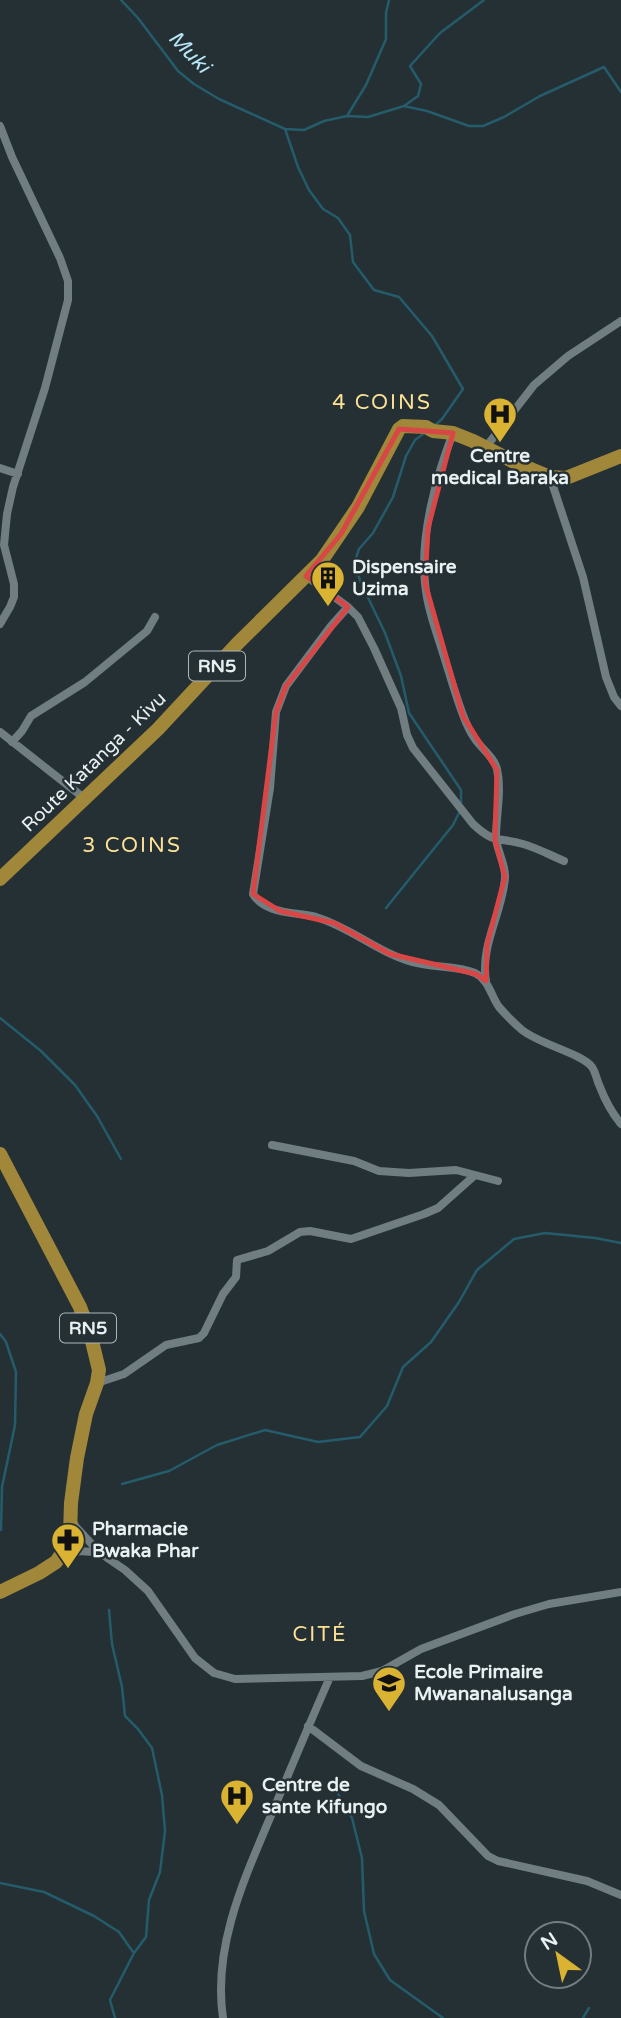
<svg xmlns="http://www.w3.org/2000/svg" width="621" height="2018" font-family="'Varela Round',sans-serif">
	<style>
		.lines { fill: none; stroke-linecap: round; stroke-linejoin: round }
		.stream { stroke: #245c6b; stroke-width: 2.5 }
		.street { stroke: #707d81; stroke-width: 8 }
		.highway { stroke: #a08739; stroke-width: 14 }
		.marked { fill: none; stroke: #d94646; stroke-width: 5; stroke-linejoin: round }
		.labels { text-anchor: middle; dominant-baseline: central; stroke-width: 5; stroke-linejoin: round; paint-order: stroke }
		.shield { fill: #253034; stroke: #aeb6b9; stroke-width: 2 }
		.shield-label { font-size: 18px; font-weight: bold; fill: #e9f0f2 }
		.poi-label { font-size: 19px; font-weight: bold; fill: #e9f0f2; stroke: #253034; text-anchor: start }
		.street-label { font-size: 19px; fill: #e9f0f2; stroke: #253034 }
		.water-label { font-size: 21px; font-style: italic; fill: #b6e6f5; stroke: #253034 }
		.neighbourhood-label { font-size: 21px; letter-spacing: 2px; fill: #fde296; stroke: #253034 }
	</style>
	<rect width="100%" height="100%" fill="#253034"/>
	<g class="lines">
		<path class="stream" d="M121 0 138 18 178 71 194 84 219 99 285 129 304 130 324 121 347 116 368 117 404 106 427 111 469 126H483L504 117 540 96 604 67 621 92
			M404 106 418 96 421 84 410 66 440 33 484 0
			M347 116 366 85 386 39V13L389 0
			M285 129 298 167 309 190 323 209 338 218 350 235 353 262 374 290 399 297 432 336 463 389 442 419 434 426
			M426 432 415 440 406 456 393 497 373 533 359 549 354 564 361 583 385 633 401 676 409 713 461 790V805
			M386 908 453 825 460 811
			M0 1018 41 1051 75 1085 97 1116 121 1159
			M0 1334 6 1342 16 1372 15 1425 2 1487 1 1530
			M122 1484 169 1471 217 1445 265 1430 318 1442 360 1437 387 1406 403 1367 431 1342 459 1302 477 1270 514 1239 545 1233 595 1238 621 1243
			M109 1610 112 1644 122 1687 125 1716 138 1729 152 1748 162 1795 165 1831 160 1872 149 1900 146 1937 134 1953 110 2000 115 2018
			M337 1792 352 1818 362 1858 364 1911 374 1954 390 1980 443 2018
			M0 1883 44 1892 94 1916 119 1932 133 1952
			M583 2018 589 2008"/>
		<path class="street" d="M0 126 12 157 60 258 68 281V300L45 388 13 487 7 514 4 545 14 584V597L10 607 0 624
			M453 433C436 477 420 536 425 583 427 606 435 628 442 650 449 672 455 694 463 715 466 723 470 732 475 739 481 748 494 757 497 769 502 791 496 815 496 837 496 849 506 864 505 878 502 914 480 945 486 981
			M486 447 534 385 568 356 621 321
			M0 468 18 474
			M550 477 583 577 606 677 614 697 621 706
			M306 576 348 607 358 617 374 648 401 708 407 735 413 748 473 824C494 844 498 837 523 844 537 848 550 855 564 861
			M348 607 331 626 286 686 276 712 270 788 253 894C264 914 296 912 316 917 350 927 377 952 412 962 432 968 457 965 475 973 489 980 491 996 499 1007 506 1015 514 1023 522 1030 539 1044 583 1054 592 1067 596 1073 597 1081 600 1087 605 1100 612 1113 621 1124
			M0 732 84 798
			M12 742 22 731 31 716 85 682 147 631 155 617
			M272 1145 354 1161 379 1171 409 1173 456 1170 498 1181
			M97 1383 124 1374 166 1345 199 1338 204 1333 223 1294 236 1277 237 1260 268 1251 300 1232 310 1231 351 1239 424 1214 438 1208 474 1176
			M72 1520 76 1527 100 1553 125 1570 148 1591 195 1658 214 1673 235 1679 362 1676 382 1671 421 1649 515 1614 549 1604 621 1592
			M63 1557C74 1549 87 1551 100 1553
			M308 1726 361 1766 413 1789 439 1805 488 1856 498 1861 587 1881 621 1895
			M223 2018C212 1944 247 1873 275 1806 293 1763 311 1720 330 1677"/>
		<path class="highway" d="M0 879 158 729 237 644 322 560 358 507 399 429 403 426 426 427 433 431 453 433 473 441 516 463 550 477 566 478 621 456
			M0 1154 80 1307 91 1337 99 1370 97 1383 86 1414 77 1458 71 1503 70 1535 65 1549 56 1562 39 1573 0 1592"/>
	</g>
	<path class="marked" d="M399 429 453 433 428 528 425 583 463 716 497 770 495 840 505 877 487 945 486 981 476 974 390 954 334 923 280 911 253 894 276 712 286 686 348 607 306 576 341 534Z"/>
	<defs>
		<g id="hospital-pin" transform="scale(1.75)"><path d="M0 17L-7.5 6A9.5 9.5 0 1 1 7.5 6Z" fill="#dab333" stroke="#253034"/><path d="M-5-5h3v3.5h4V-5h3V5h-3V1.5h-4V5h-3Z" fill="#111"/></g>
		<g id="building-pin" transform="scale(1.75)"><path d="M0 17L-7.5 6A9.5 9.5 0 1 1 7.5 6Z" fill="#dab333" stroke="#253034"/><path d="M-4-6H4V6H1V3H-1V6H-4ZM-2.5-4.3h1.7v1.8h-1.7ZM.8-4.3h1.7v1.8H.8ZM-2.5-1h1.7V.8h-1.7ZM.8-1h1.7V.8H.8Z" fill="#111"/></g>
		<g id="pharmacy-pin" transform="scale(1.75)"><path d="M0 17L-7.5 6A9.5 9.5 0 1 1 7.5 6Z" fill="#dab333" stroke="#253034"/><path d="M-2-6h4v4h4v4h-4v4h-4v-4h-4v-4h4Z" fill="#111"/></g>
		<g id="school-pin" transform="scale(1.75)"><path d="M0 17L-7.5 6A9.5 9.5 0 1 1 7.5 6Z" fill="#dab333" stroke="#253034"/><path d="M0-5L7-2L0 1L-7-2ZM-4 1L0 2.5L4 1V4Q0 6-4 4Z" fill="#111"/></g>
	</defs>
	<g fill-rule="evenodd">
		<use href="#hospital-pin" x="500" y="414"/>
		<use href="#building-pin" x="328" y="578"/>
		<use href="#pharmacy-pin" x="68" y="1540"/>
		<use href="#school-pin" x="389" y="1683"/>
		<use href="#hospital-pin" x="237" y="1796"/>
	</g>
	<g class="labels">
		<g class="shield">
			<rect x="189" y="651.5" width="56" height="29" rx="5"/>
			<rect x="60" y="1313.5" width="56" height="29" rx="5"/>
		</g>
		<g class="shield-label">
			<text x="217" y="666">RN5</text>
			<text x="88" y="1328">RN5</text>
		</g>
		<g class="poi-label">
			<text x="500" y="456" text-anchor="middle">Centre<tspan x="500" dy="22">medical Baraka</tspan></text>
			<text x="352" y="567">Dispensaire<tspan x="352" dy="22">Uzima</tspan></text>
			<text x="92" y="1529">Pharmacie<tspan x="92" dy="22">Bwaka Phar</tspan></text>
			<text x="414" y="1672">Ecole Primaire<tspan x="414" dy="22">Mwananalusanga</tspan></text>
			<text x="262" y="1785">Centre de<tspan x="262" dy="22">sante Kifungo</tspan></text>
		</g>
		<g class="street-label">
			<text transform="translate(94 762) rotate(-44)">Route Katanga - Kivu</text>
		</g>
		<g class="water-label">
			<text transform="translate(189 52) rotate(46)">Muki</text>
		</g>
		<g class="neighbourhood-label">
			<text x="382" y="402">4 COINS</text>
			<text x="132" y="845">3 COINS</text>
			<text x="320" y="1634">CITÉ</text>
		</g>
	</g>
	<g transform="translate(558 1955) rotate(327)"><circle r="33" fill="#253034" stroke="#737d80" stroke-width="2"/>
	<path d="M0-5L12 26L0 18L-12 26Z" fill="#dab333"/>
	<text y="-10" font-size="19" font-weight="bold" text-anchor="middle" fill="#e9f0f2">N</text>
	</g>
</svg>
